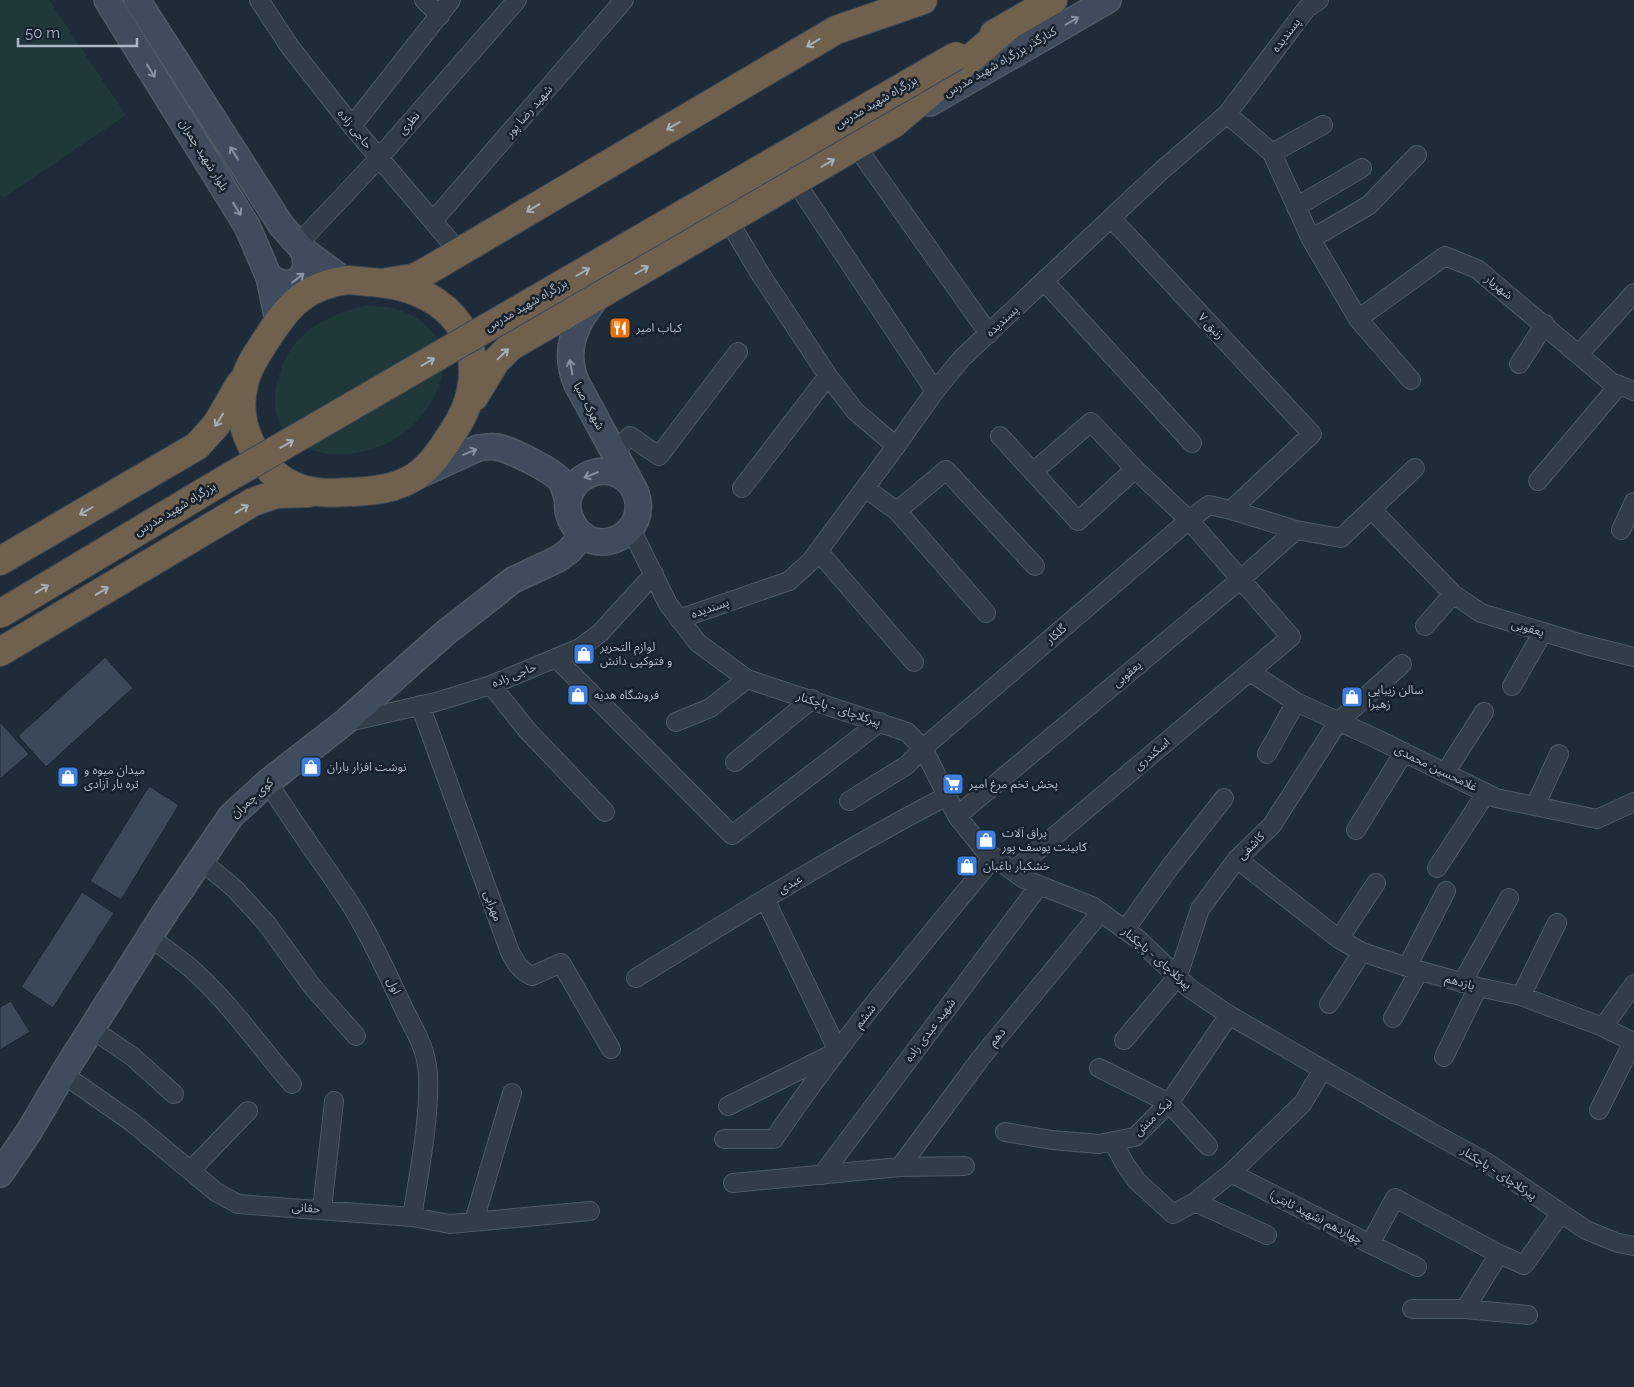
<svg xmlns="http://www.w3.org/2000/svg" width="1634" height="1387" font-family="Raleway,'Noto Sans Arabic',sans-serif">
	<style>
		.green { fill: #20383a }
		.building { fill: #394959; stroke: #192430 }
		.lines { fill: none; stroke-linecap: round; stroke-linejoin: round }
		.street-casing { stroke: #4f5a67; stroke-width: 20 }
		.secondary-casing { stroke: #4f5a67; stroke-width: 28 }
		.highway-casing { stroke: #3c4754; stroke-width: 30 }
		.street { stroke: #323d49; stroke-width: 18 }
		.secondary { stroke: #3f4c5d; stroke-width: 25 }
		.highway { stroke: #70614e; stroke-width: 28 }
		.highway-bridge-casing { stroke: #3c4754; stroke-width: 30; stroke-linecap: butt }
		.highway-bridge { stroke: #70614e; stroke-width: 28 }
		.oneway { stroke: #8692a1 }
		.oneway2 { stroke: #a6aeba }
		.labels { text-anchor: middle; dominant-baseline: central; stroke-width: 5; stroke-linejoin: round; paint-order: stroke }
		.street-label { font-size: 12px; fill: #acb7c6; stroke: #17222e }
		.poi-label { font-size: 12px; fill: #acb7c6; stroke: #17222e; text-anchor: start }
	</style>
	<rect width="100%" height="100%" fill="#1e2b39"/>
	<path class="green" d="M0 0H49L126 115 3 198 0 193Z
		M364 306C394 305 419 312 437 338 447 352 445 369 439 385 404 488 227 475 287 356 302 327 335 313 364 306Z"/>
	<path class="building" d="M105 657 133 688 46 767 18 736Z
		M0 722 29 754 0 779Z
		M149 786 179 805 121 900 90 881Z
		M82 892 114 913 53 1008 21 987Z
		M11 1001 30 1032 0 1050V1007Z"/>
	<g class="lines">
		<g class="street-casing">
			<path id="street" d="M259 0 290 47 352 126 459 252
				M424 0 440 16
				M1227 114 1272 153 1311 239 1358 319 1411 380
				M352 126 451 0
				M856 146 989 334
				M1272 153 1323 125
				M795 181 935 391
				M1296 207 1362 168
				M1111 218 1312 434 1231 510
				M728 220 761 275 828 376 855 411 896 446
				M433 221 624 0
				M1311 239 1369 205 1417 155
				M298 244 379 158 517 0
				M1044 281 1192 443
				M1358 319 1445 256 1477 269 1611 382 1634 391
				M1579 354 1634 293
				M1519 364 1545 324
				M1000 436 1078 521 1135 469
				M614 452 630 436 659 456 738 352
				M1538 481 1619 385
				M742 488 828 376
				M865 488 897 511 986 613
				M1372 510 1453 594 1481 613 1586 645 1634 657
				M897 511 946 470 1035 566
				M631 529 668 604 698 643 747 679 907 732 923 748 957 816 985 851 1024 879 1092 906 1138 939 1189 988 1229 1015 1431 1132 1486 1162 1586 1230 1618 1243 1634 1246
				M1621 530 1634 502
				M818 551 914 662
				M679 619 789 581 811 561 896 446 935 391 962 358 1161 171 1227 114 1307 8 1319 0
				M1425 626 1453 594
				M556 658 732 835 880 722
				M1250 672 1296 702 1377 739 1496 798 1597 819 1634 802
				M491 685 527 730 605 812
				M1512 686 1543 632
				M420 705 510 952C516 963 520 971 532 976L561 963 611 1049
				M348 722 436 702 491 685 580 648 600 633 654 574
				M676 722 710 708 747 679
				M1267 754 1296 702
				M735 762 812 699
				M1445 773 1484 712
				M268 782C294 825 324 864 351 905 371 937 387 973 403 1007 414 1030 426 1046 428 1074 430 1118 419 1173 412 1217
				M849 801 907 765 923 748 1189 520 1209 505 1231 510 1296 530 1341 538 1415 468
				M1535 806 1559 754
				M957 816 1241 579 1296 530
				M1356 830 1404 752
				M1237 859 1339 939 1362 952 1407 967 1478 987 1521 996 1603 1027 1633 1042 1599 1110
				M200 860 234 888 267 924 311 985 356 1036
				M1437 868 1486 793
				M1013 871 1291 637 1189 520 1135 469 1091 422 1033 472
				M1125 930 1170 867 1224 798
				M150 937C165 949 182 960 196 973 232 1006 260 1047 292 1084
				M1339 939 1376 883
				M1407 967 1446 891
				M636 978C738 915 841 851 947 796
				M1462 983 1509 898
				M1521 996 1557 923
				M1329 1004 1362 952
				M1393 1018 1419 971
				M1603 1027 1634 984
				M92 1029 133 1057 174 1094
				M1124 1040 1178 976 1200 909 1237 859 1272 825 1338 722 1402 664
				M1444 1057 1478 987
				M1099 1068 1169 1103 1208 1146
				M63 1074 133 1123 216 1192 238 1204 412 1217 450 1224 590 1211
				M728 1106 838 1051 765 899
				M1005 1132 1052 1140 1099 1144 1135 1137 1169 1103 1229 1015
				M724 1139H774C841 1040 918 949 994 857
				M1113 1142 1125 1164 1137 1181 1173 1214 1195 1202 1267 1235
				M900 1167 980 1059 1101 912
				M191 1170 248 1111
				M1231 1173 1303 1103 1323 1069
				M822 1175 1039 886
				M733 1183 900 1167 965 1166
				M1195 1202 1231 1173 1370 1244 1395 1198 1499 1254 1524 1265 1561 1213
				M322 1209 334 1101
				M474 1221 512 1093
				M1370 1244 1417 1267
				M1412 1309H1465L1528 1315
				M1465 1309 1499 1254"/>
		</g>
		<g class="secondary-casing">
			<path id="secondary" d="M107 0 247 226 269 277 278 320
				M137 0 281 225 303 250 345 281
				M930 103 1108 0
				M269 277C293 293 313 276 303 250
				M599 295C575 322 562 350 577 384L635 491C653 535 592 563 572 522 552 483 607 451 633 487
				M419 475 478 448C484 447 491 446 497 447 511 450 552 470 560 480 565 486 566 495 568 502
				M0 1174 30 1130 63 1074 166 911 231 816 268 782 345 722 444 634 513 580 558 559 569 551 583 535"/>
		</g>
		<g class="highway-casing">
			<path id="highway" d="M994 34 1053 0
				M347 280C370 282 396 283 417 292 477 316 488 380 454 430 443 447 433 464 416 476 396 489 374 491 351 492 333 493 316 494 299 488 256 471 232 424 245 380 249 364 259 351 268 337 289 304 306 286 347 280Z
				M387 282 413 278 422 274 836 30 923 0
				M474 397 496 361 510 347 893 124 1010 25
				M0 561 197 446 216 425 240 384
				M0 652 253 502 276 494 309 493"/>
		</g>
		<use href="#street" class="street"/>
		<use href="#secondary" class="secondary"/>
		<use href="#highway" class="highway"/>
		<g class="highway-bridge-casing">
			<path id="highway-bridge" d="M0 614 219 483 956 56"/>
		</g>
		<use href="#highway-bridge" class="highway-bridge"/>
	</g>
	<defs><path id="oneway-shaft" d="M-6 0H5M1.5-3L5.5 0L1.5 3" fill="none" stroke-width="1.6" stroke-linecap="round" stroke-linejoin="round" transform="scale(1.25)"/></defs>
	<g class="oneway">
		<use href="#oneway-shaft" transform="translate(1072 21) rotate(-30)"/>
		<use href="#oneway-shaft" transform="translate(151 71) rotate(58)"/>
		<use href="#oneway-shaft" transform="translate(234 153) rotate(-122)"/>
		<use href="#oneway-shaft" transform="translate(237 209) rotate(58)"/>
		<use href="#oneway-shaft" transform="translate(298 278) rotate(-38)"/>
		<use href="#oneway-shaft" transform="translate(571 367) rotate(-101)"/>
		<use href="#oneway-shaft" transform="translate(470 452) rotate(-22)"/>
		<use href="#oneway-shaft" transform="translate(591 475) rotate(158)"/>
	</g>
	<g class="oneway2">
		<use href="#oneway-shaft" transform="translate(813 43) rotate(149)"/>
		<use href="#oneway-shaft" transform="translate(673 126) rotate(149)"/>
		<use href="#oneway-shaft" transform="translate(828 163) rotate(-30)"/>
		<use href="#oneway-shaft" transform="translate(533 208) rotate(149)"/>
		<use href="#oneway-shaft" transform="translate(642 270) rotate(-30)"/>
		<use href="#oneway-shaft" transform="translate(583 272) rotate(-30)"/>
		<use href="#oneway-shaft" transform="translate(503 354) rotate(-44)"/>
		<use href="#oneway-shaft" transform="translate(428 362) rotate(-30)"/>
		<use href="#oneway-shaft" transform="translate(219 420) rotate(123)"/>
		<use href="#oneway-shaft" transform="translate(287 444) rotate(-30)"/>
		<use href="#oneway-shaft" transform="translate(242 509) rotate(-31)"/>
		<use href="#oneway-shaft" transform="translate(86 511) rotate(150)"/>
		<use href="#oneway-shaft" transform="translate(42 589) rotate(-31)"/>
		<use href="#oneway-shaft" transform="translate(102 591) rotate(-31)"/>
	</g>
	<defs>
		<g id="restaurant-square" transform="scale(1.125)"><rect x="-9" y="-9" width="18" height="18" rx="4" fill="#e8710a" stroke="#17222e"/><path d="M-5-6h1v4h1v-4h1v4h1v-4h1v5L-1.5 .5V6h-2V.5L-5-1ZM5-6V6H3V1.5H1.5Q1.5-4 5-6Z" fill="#fff"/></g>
		<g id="shop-square" transform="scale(1.125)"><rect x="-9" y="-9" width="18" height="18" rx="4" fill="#3f7fe0" stroke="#17222e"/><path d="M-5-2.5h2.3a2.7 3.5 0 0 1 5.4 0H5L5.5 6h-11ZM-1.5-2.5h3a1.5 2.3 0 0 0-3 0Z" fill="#fff"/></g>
		<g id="supermarket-square" transform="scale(1.125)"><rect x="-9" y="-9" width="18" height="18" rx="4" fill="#3f7fe0" stroke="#17222e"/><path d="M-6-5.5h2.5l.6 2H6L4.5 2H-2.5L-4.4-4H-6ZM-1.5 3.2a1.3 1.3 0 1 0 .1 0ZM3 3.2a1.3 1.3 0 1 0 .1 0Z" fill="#fff"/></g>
	</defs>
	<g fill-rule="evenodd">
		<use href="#restaurant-square" x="620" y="328"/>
		<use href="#shop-square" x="584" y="654"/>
		<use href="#shop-square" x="578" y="695"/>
		<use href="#shop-square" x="1352" y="697"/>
		<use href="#shop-square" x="311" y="767"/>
		<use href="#shop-square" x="68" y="777"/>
		<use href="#supermarket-square" x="953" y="784"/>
		<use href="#shop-square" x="986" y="840"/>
		<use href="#shop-square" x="967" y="866"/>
	</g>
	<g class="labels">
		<g class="street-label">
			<text transform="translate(1286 35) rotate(-53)">پسندیده</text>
			<text transform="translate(1000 62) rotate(-30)">کنارگذر بزرگراه شهید مدرس</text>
			<text transform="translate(876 102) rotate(-30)">بزرگراه شهید مدرس</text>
			<text transform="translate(529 111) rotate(-49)">شهید رضا پور</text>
			<text transform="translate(409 123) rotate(-49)">نظری</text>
			<text transform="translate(355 129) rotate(51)">حاجی زاده</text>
			<text transform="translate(204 155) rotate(58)">بلوار شهید چمران</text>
			<text transform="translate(1499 287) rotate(39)">شهریار</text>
			<text transform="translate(526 305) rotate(-30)">بزرگراه شهید مدرس</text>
			<text transform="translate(1002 321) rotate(-43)">پسندیده</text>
			<text transform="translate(1211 326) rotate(47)">زنبق ۷</text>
			<text transform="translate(589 406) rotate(62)">شهرک صبا</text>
			<text transform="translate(175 509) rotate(-31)">بزرگراه شهید مدرس</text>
			<text transform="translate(710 608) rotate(-19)">پسندیده</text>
			<text transform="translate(1528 628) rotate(16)">یعقوبی</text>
			<text transform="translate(1056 634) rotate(-41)">گلکار</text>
			<text transform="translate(1127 674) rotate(-40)">یعقوبی</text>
			<text transform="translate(514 675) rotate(-22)">حاجی زاده</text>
			<text transform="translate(839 709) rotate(18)">پیرکلاچای - پاچکنار</text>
			<text transform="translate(1152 754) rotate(-40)">اسکندری</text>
			<text transform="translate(1436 768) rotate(26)">غلامحسین محمدی</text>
			<text transform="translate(252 798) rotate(-42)">کوی چمران</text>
			<text transform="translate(1251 846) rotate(-45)">کاشفی</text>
			<text transform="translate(790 884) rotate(-30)">عبدی</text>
			<text transform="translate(493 906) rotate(70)">مهرابی</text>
			<text transform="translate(1157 958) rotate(41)">پیرکلاچای - پاچکنار</text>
			<text transform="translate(1460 982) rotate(16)">یازدهم</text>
			<text transform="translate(394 986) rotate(65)">اول</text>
			<text transform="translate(865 1016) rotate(-52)">ششم</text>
			<text transform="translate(930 1030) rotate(-53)">شهید عبدی زاده</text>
			<text transform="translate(997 1037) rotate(-51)">دهم</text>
			<text transform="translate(1153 1117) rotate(-45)">نیک منش</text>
			<text transform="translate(1499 1173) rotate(33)">پیرکلاچای - پاچکنار</text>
			<text transform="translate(306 1208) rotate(4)">حقانی</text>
			<text transform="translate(1316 1217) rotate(27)">چهاردهم (شهید ثابتی)</text>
		</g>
		<g class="poi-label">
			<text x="636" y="328">کباب امیر</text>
			<text x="600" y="647">لوازم التحریر<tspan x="600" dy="14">و فتوکپی دانش</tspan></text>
			<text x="1368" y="690">سالن زیبایی<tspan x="1368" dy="14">زهیرا</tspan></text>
			<text x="594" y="695">فروشگاه هدیه</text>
			<text x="327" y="767">نوشت افزار باران</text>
			<text x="84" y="770">میدان میوه و<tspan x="84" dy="14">تره بار آزادی</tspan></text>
			<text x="969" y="784">پخش تخم مرغ امیر</text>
			<text x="1002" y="833">یراق آلات<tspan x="1002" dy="14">کابینت یوسف پور</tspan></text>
			<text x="983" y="866">خشکبار باغبان</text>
		</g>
	</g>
	<path d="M18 38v8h119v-8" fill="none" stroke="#acb7c6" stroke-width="2.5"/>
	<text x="25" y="38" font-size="15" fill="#acb7c6" stroke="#17222e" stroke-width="4" paint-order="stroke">50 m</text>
</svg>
